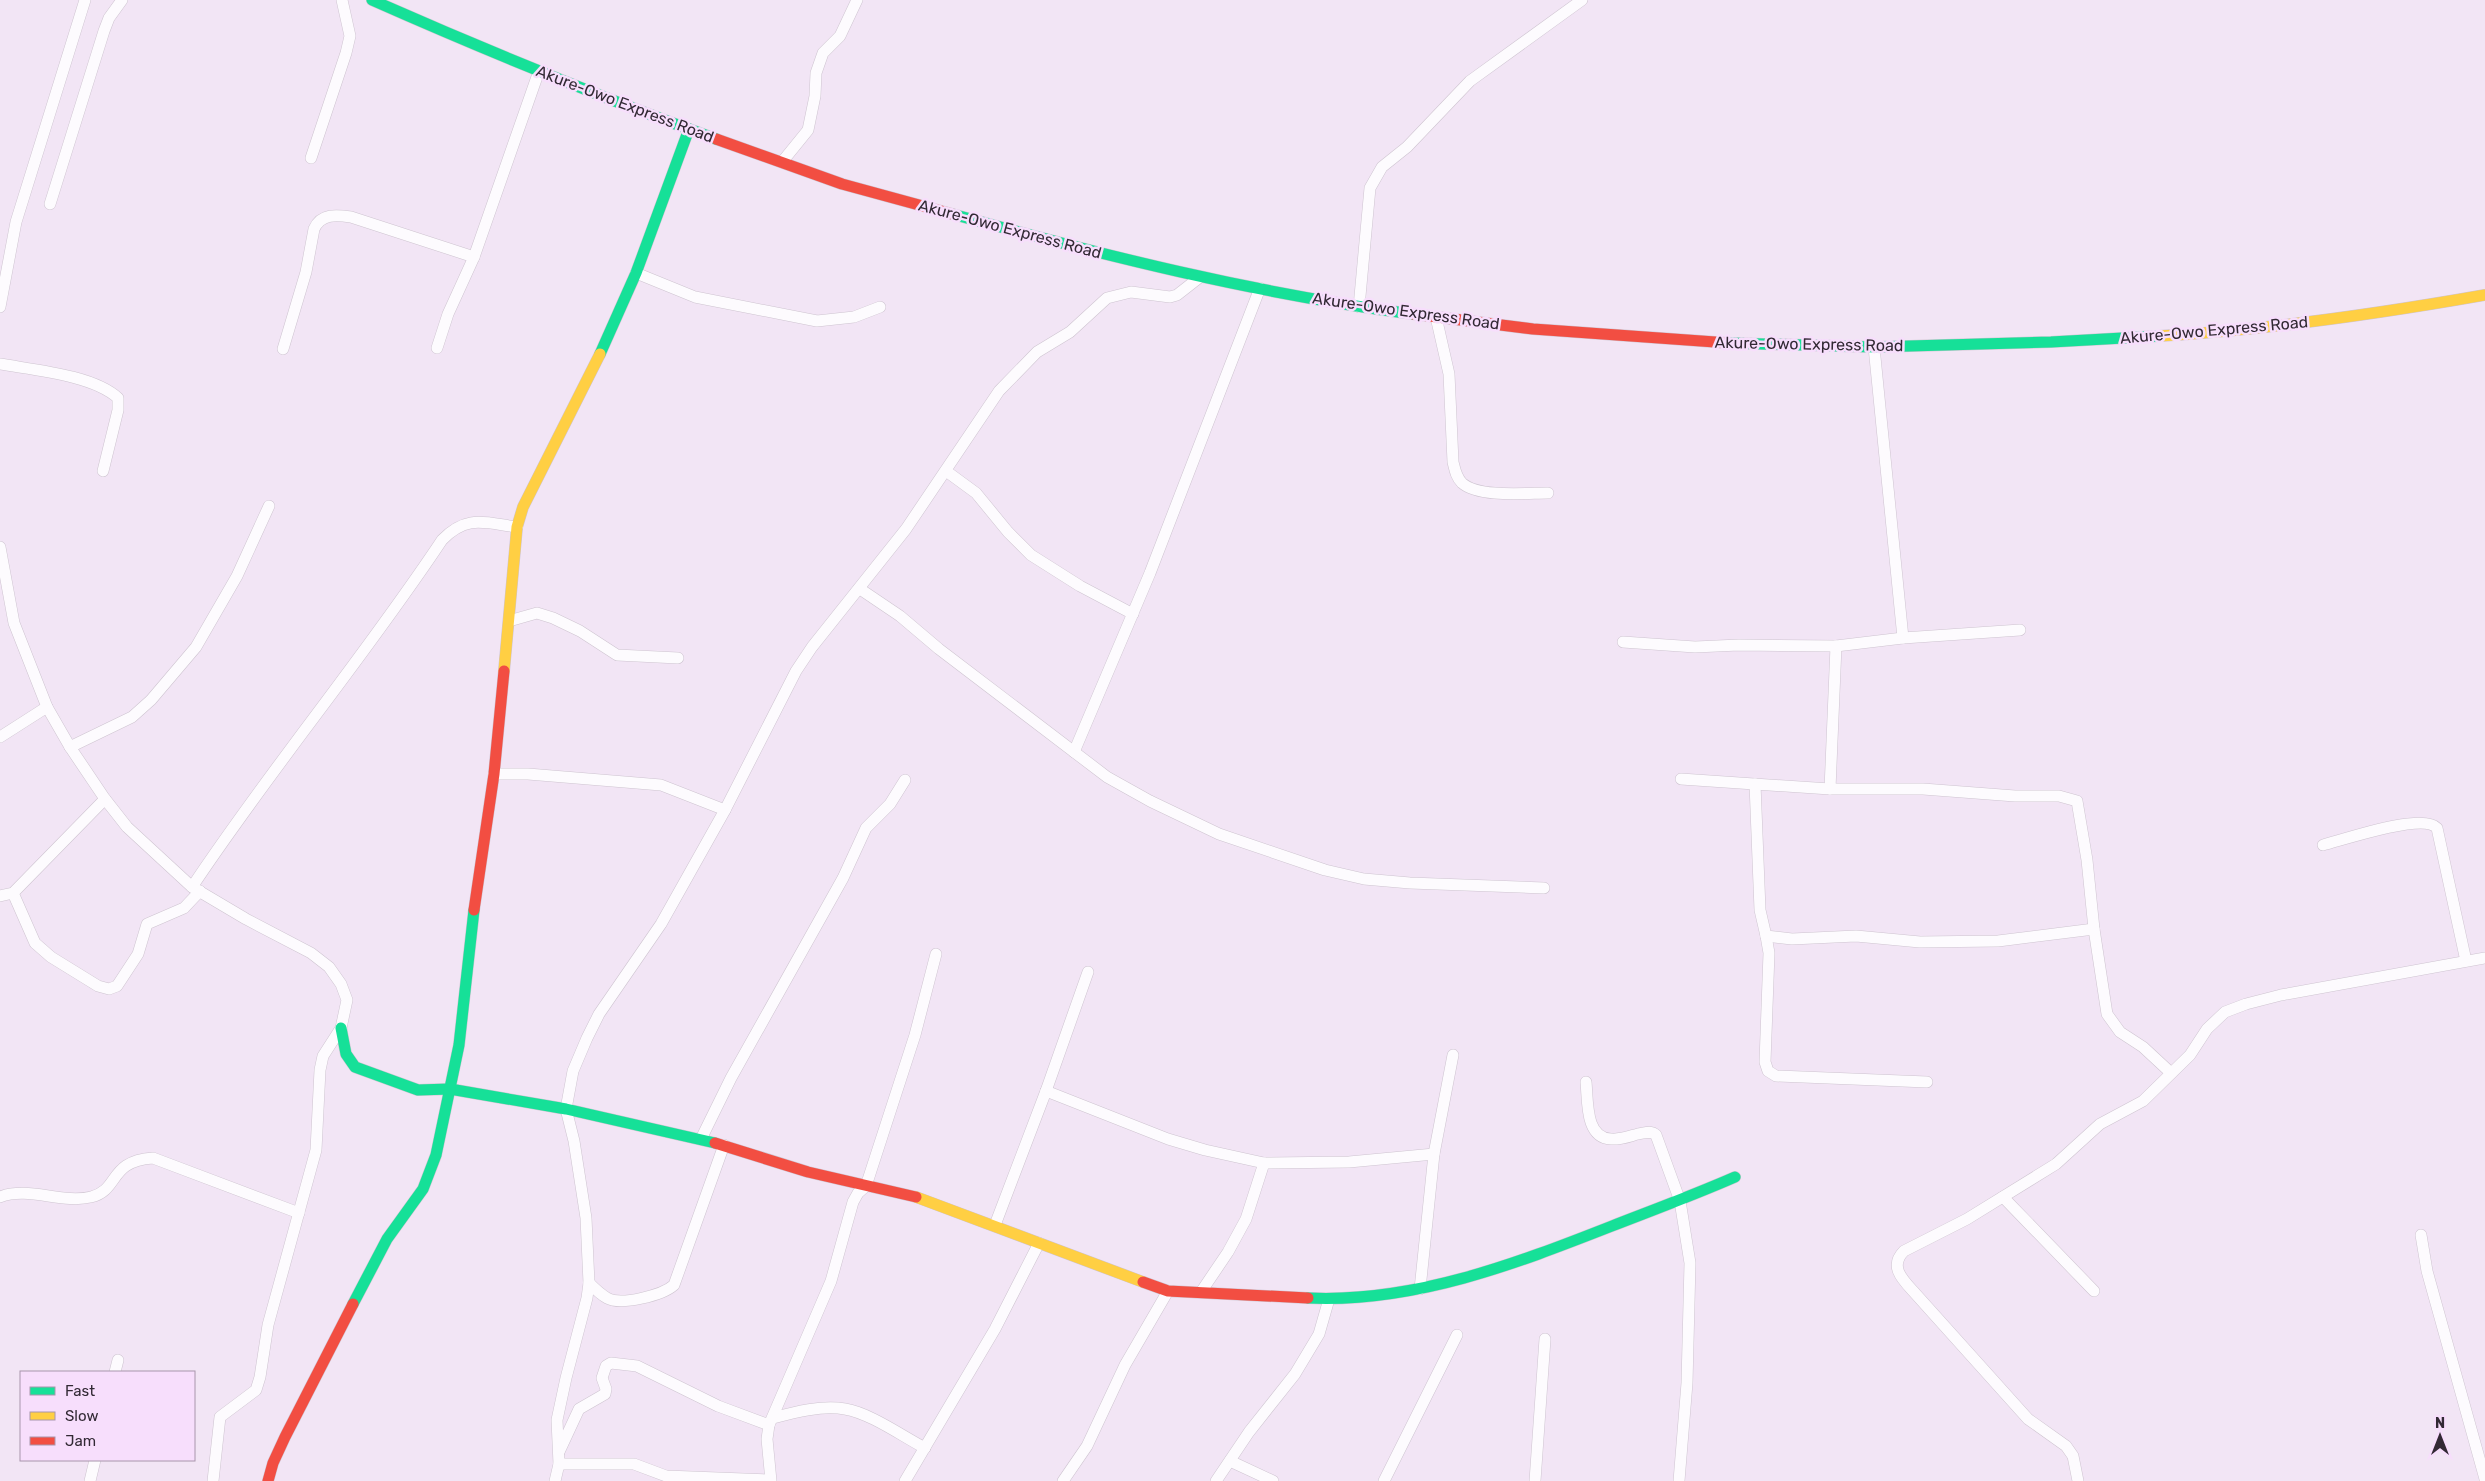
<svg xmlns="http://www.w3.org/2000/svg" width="2485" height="1481" viewBox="0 0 2485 1481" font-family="Rubik,sans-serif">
<rect width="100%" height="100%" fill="#f2e5f5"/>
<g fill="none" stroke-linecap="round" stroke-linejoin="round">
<!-- street casing -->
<g stroke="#cec4d0" stroke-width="12">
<g id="street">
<path d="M311 158 346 53 350 36 342 0"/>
<path d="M782 162 808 130 815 96 816 73 823 53 840 36 857 0"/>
<path d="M50 204 104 31 109 18 122 0"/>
<path d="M636 273 695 297 817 321 854 317 880 307"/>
<path d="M0 307 16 222 85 0"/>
<path d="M1359 307 1370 188 1382 167 1407 147 1470 81 1582 0"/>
<path d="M1436 317 1449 374 1453 462C1455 470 1456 477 1462 483 1479 498 1527 493 1548 493"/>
<path d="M1874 347 1903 638"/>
<path d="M437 348 448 314 474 257 539 71"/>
<path d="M283 349 306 272 314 229C321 213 337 215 351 217L474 257"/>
<path d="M0 364C34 370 93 375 118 398V410L103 471"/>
<path d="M946 471 976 493 1008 532 1031 555 1080 586 1133 614"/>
<path d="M0 547 14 623 47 707 70 747 105 799 127 827 192 887 246 919 311 953 329 967 341 984 347 1000 341 1028 323 1056 320 1070 316 1150 268 1325 260 1377 256 1390 220 1417 213 1481"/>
<path d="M860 589 900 616 939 649 1107 777 1150 801 1219 834 1325 870 1364 879 1410 883 1544 888"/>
<path d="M509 621 537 613 553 618 580 631 617 655 678 658"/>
<path d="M1623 642 1695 647 1739 645 1836 646 1903 638 2020 630"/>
<path d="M0 737 47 707"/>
<path d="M70 747 132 717 151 700 196 647 237 576 269 506"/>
<path d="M1074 752 1150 573 1260 288"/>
<path d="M494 774H528L661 785 725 810"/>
<path d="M1681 779 1830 789H1923L2015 796H2059L2077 801 2087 860 2094 929 2107 1014 2120 1032 2143 1047 2171 1073"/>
<path d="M1755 784 1760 910 1766 936 1792 939 1856 936 1920 942 1998 941 2094 929"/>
<path d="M1830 789 1836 646"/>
<path d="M2323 845C2343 840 2423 812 2437 828L2466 961"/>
<path d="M192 887C271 768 363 659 442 540 467 514 485 523 517 527"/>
<path d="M13 893 35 943 51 957 98 986 109 989 117 986 138 954 147 924 184 908 200 891"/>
<path d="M0 896 13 893 105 799"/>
<path d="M1766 936 1769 953 1765 1062 1768 1071 1776 1076 1927 1082"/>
<path d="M1586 1082C1588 1101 1585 1138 1611 1139 1620 1140 1630 1136 1638 1134 1645 1133 1651 1130 1656 1135L1680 1201 1690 1263 1687 1383 1679 1481"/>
<path d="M1046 1091 1168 1139 1205 1150 1264 1163 1349 1162 1434 1154"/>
<path d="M701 1139 731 1078 843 878 866 828 890 804 905 780"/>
<path d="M0 1197C28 1186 62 1204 91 1197 120 1190 108 1161 153 1158L299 1213"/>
<path d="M2003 1197 2094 1291"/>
<path d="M995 1225 1046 1091 1088 972"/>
<path d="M2421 1235 2427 1271 2485 1479"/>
<path d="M589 1283C594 1288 600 1294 607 1298 621 1306 663 1295 674 1285L724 1145"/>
<path d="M1420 1289 1434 1154 1453 1055"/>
<path d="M1201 1292 1228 1252 1246 1219 1264 1163"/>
<path d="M115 1372 118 1360"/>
<path d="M773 1418C795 1412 822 1405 845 1409 870 1413 902 1436 925 1448"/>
<path d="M559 1452 579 1409 605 1394 606 1389 602 1378 606 1366 611 1363 637 1366 718 1406 769 1425"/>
<path d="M1230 1461 1273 1481"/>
<path d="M559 1464H634L666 1476 770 1480"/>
<path d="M90 1481 95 1460"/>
<path d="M555 1481 559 1464 557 1420 566 1378 587 1298 589 1283 586 1218 574 1141 566 1109 573 1071 587 1038 599 1014 661 924 725 810 796 671 812 647 906 529 999 391 1037 352 1070 332 1107 298 1131 292 1170 297 1177 295 1200 277"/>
<path d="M771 1481 767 1439 769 1425 831 1281 853 1202 858 1193 866 1186 915 1035 936 954"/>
<path d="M905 1481 995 1329 1039 1243"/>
<path d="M1063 1481 1087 1446 1125 1365 1168 1291"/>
<path d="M1216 1481 1249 1432 1295 1374 1319 1334 1329 1299"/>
<path d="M1384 1481 1457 1335"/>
<path d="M1535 1481 1545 1339"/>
<path d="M2078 1481 2073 1456 2066 1446 2028 1419 1913 1291C1902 1279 1889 1266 1904 1251L1967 1219 2056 1164 2100 1124 2143 1101 2190 1055 2207 1029 2225 1012 2246 1004 2281 995 2485 958"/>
</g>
</g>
<!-- fast casing -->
<g stroke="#cec4d0" stroke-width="12">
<g id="fast">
<path d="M372 0C485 50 600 97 716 139"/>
<path d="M952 214C1103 255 1256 294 1413 314"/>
<path d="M1729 343 1874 347 2051 342 2159 336"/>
<path d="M600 354 636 273 689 129"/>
<path d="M341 1028 346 1054 355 1067 418 1090 450 1089 566 1109 715 1143"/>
<path d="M1308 1298C1414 1303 1515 1264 1612 1226 1653 1210 1694 1195 1735 1177"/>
<path d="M353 1304 387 1239 423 1189 436 1155 459 1045 474 910"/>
</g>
</g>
<!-- slow casing -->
<g stroke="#cec4d0" stroke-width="12">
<g id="slow">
<path d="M2159 336C2268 330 2377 314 2485 295"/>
<path d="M504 671 517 527 523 507 600 354"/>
<path d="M916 1197 1143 1282"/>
</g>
</g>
<!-- jam casing -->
<g stroke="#cec4d0" stroke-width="12">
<g id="jam">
<path d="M716 139 842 184 952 214"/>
<path d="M1413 314 1533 329 1729 343"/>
<path d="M474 910 494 774 504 671"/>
<path d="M715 1143 808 1172 916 1197"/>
<path d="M1143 1282 1168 1291 1308 1298"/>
<path d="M268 1481 273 1463 285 1437 353 1304"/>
</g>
</g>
<!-- street -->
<use href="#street" stroke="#fdfbfe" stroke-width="11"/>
<!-- fast -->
<use href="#fast" stroke="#16e098" stroke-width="11"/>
<!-- slow -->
<use href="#slow" stroke="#ffcf43" stroke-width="11"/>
<!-- jam -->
<use href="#jam" stroke="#f24e42" stroke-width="11"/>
</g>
<g text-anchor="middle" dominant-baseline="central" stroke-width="5" stroke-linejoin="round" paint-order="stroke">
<!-- street labels -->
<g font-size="16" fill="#322934" stroke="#f7defc">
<text transform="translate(625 104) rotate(21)">Akure-Owo Express Road</text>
<text transform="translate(1010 229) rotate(15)">Akure-Owo Express Road</text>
<text transform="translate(1406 311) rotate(8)">Akure-Owo Express Road</text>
<text transform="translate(2214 330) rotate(-5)">Akure-Owo Express Road</text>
<text transform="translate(1809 344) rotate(1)">Akure-Owo Express Road</text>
</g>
</g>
<!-- legend -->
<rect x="20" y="1371" width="175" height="90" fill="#f7defc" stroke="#a896ac"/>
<rect x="30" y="1387" width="25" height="8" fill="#16e098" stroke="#a896ac"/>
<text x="65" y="1396" font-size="15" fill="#322934">Fast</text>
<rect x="30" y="1412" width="25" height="8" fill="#ffcf43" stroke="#a896ac"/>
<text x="65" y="1421" font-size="15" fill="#322934">Slow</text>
<rect x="30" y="1437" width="25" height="8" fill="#f24e42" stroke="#a896ac"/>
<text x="65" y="1446" font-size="15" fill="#322934">Jam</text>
<!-- north arrow -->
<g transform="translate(2440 1436)" stroke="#f7defc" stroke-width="4" paint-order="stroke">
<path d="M0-4L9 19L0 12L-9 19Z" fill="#322934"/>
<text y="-8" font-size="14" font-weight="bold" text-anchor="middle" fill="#322934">N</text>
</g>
</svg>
